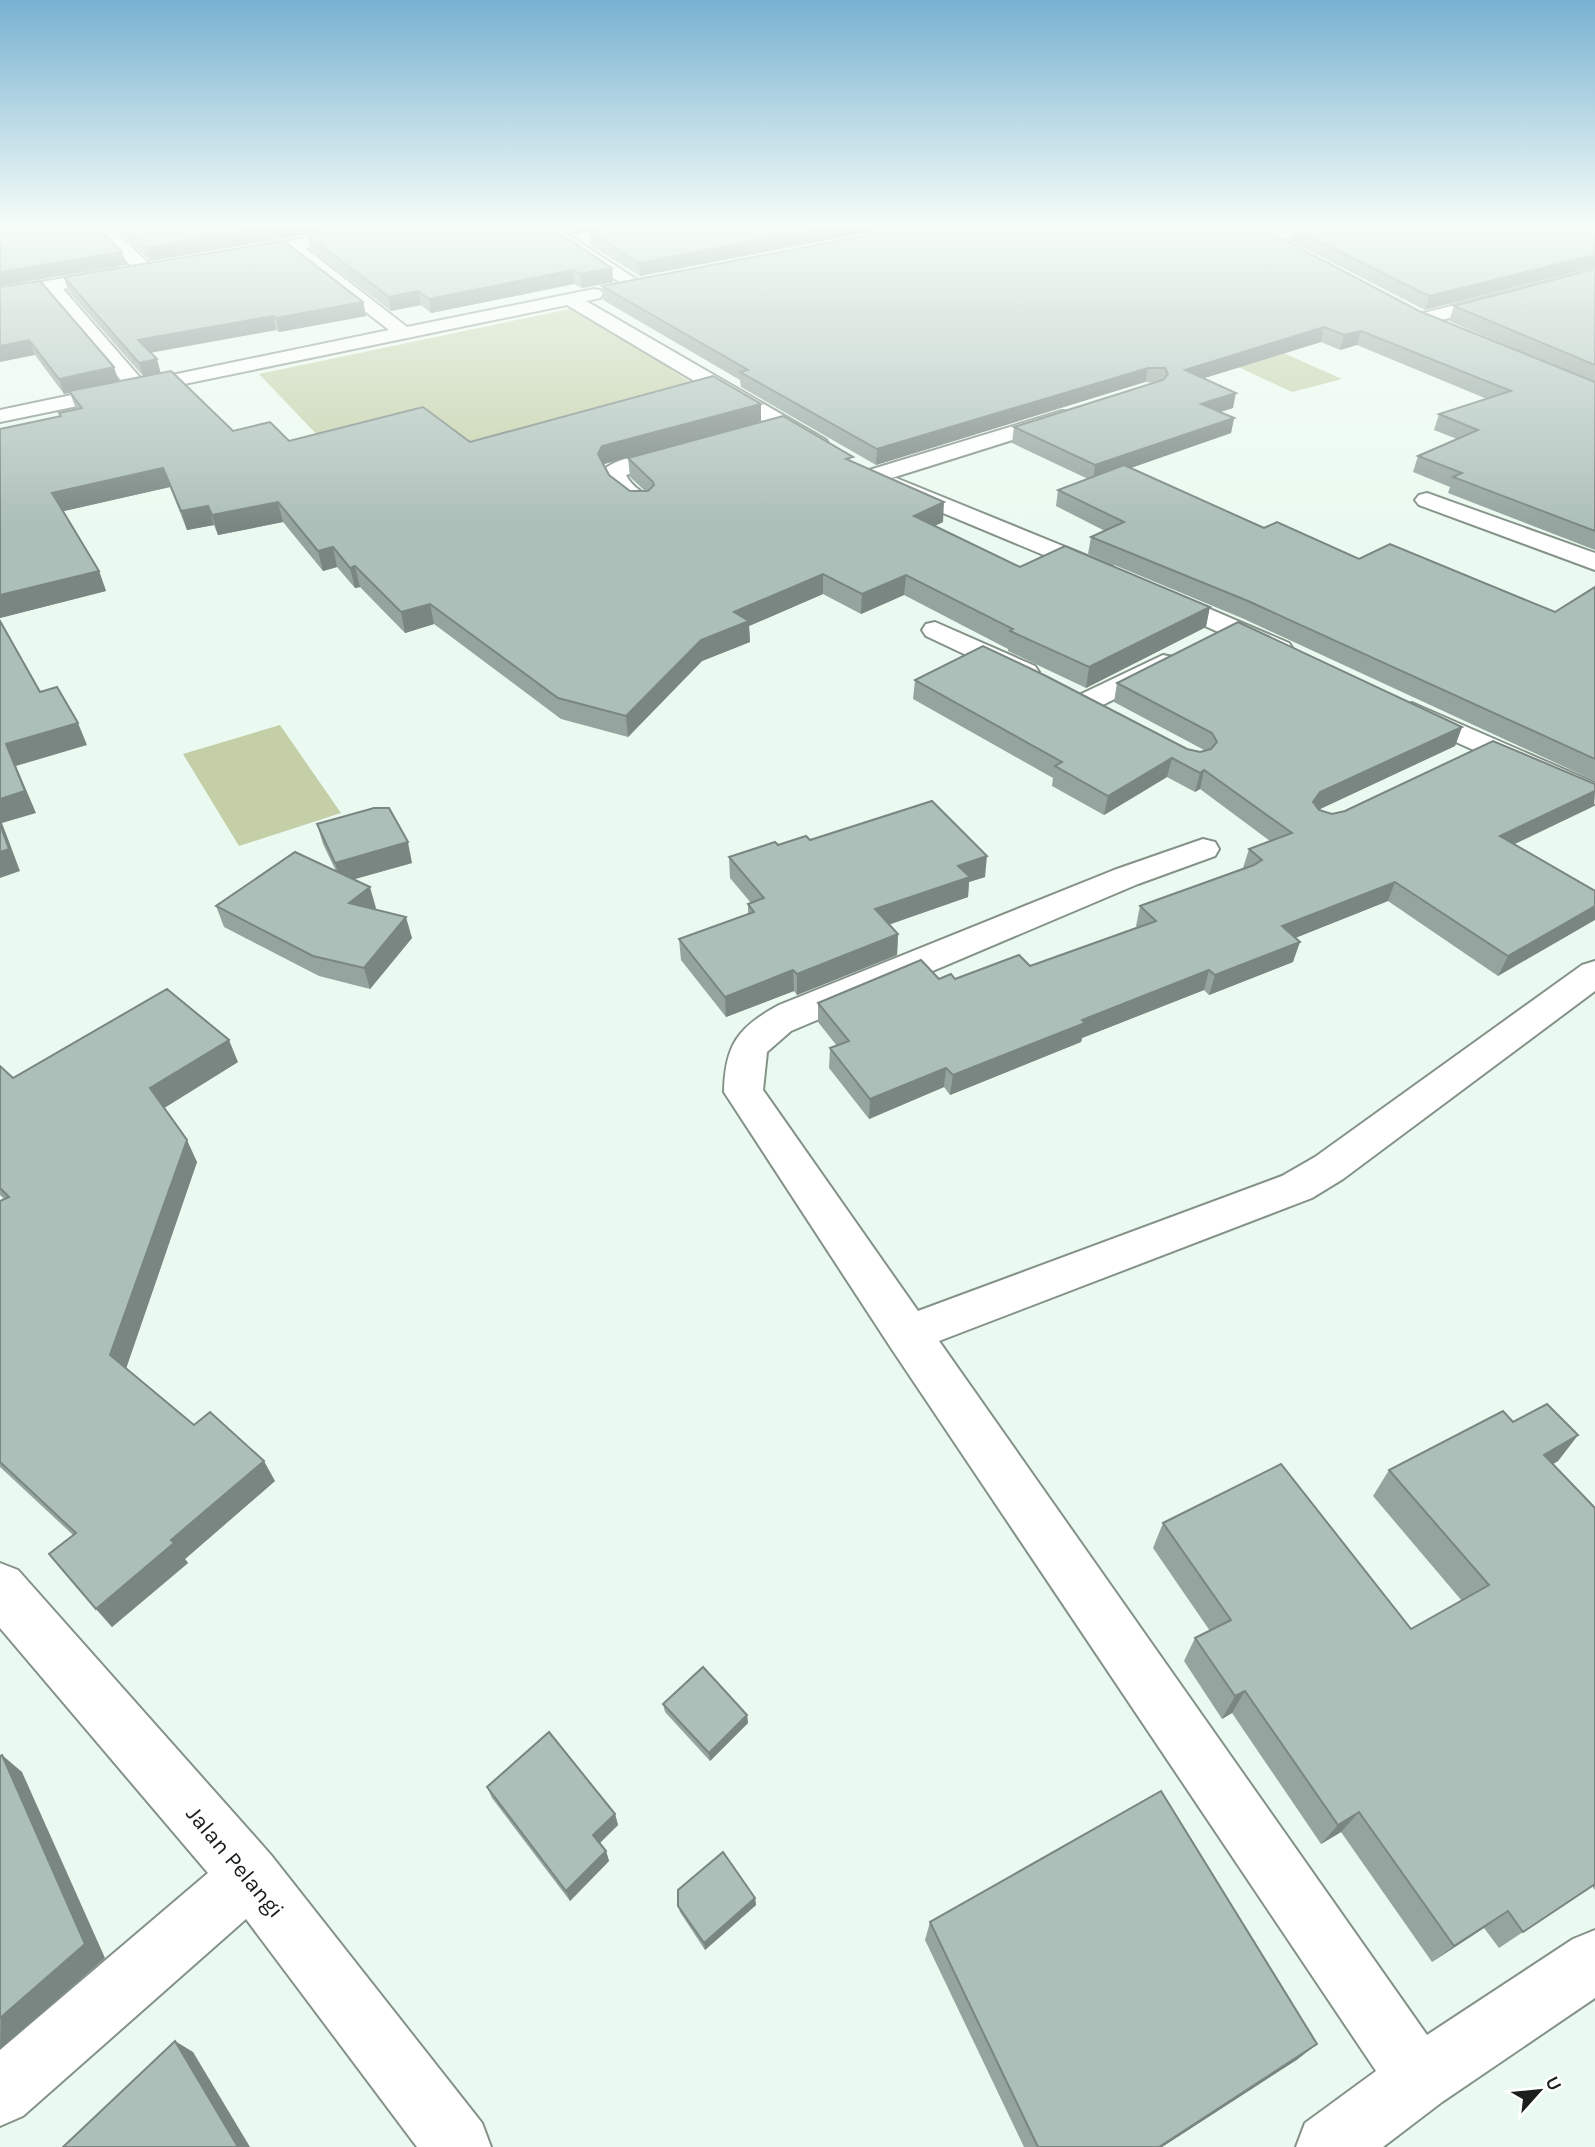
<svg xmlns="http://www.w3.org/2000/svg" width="1595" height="2147" viewBox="0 0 1595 2147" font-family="Karla,sans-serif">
<rect width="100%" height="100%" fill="#ebfaf0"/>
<!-- green -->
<g fill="#c4cfa8">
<path d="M574 308 706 392 365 485 259 374Z"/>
<path d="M1268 346 1342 379 1292 392 1219 358Z"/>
<path d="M280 725 341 813 239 846 183 754Z"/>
</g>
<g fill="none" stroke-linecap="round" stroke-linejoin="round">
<!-- minor casing -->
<g stroke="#849288" stroke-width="4">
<g id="minor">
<path d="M91 225H109L150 265 153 269 150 273H138Z"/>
<path d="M380 225H419L411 230 305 248 407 327 594 289 600 290 603 294 600 298 586 301 826 440 829 445 826 450H810L567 305 0 422V410L124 384 46 291 0 299V289L116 269 122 270 125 274 122 278 63 289 143 381 389 330 288 251 241 259 233 254 241 249Z"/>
<path d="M533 225H553L645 285 636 290 630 289Z"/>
<path d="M1310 225H1364L1356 230 1262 241 1254 236 1262 231Z"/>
<path d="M1595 269V279L1423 325 1414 319 1416 315Z"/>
<path d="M1062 411 1070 412 1073 417 1070 422 882 481H866L863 476 866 471Z"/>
<path d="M680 446 688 448 691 453 688 458 626 475C632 488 645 492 653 503L649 508C626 514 610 490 602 472 612 457 662 451 680 446Z"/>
<path d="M896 478 1112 566 1116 571 1112 576 1103 579 1094 576 888 490 884 485 888 480Z"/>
<path d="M1427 493 1595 553V570L1419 505 1415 500 1419 495Z"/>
<path d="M1161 588 1289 643 1293 649 1289 655 1279 657 1269 655 1152 602 1148 596 1152 590Z"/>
<path d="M935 622 1035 666 1039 672 1035 678 1025 680 1015 678 926 636 922 630 926 624Z"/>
<path d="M1163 655 1173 657 1177 663 1173 669 1097 708 1087 711 1077 708 1073 702 1077 696Z"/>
<path d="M1412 703 1595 783V804L1402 718 1397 712 1402 706Z"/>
<path d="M1203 839 1215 842 1219 849 1215 856 1138 884 791 1031 767 1052 763 1090 918 1311 1282 1176 1315 1157 1582 965 1595 961V991L1343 1179 1312 1198 939 1341 1427 2035 1573 1939 1595 1930V1998L1442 2102 1383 2147H1296L1305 2123 1376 2071 891 1348 724 1092C725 1045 738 1027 779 1005L1114 870Z"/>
<path d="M0 1563 18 1570 271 1855 482 2123 491 2147H417L246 1919 23 2116 0 2126V2050L208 1873 0 1628Z"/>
</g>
</g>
<!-- minor -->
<use href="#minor" fill="#fff" fill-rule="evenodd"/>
</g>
<!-- wall -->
<g fill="#95a49f" fill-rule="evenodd">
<path d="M113 225H361L150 261Z"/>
<path d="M558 225H621L572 234Z"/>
<path d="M906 225 640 276 590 245 589 232Z"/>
<path d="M1595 225 1425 310 1290 241 1293 228Z"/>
<path d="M308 236 612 268 613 282 582 288 574 284 431 313 421 305 391 311 311 250Z"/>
<path d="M1595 269V550L1448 493 1450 487 1413 472 1418 456 1457 439 1434 430 1439 414 1487 399 1357 345 1340 350 1321 342 1204 378 1233 408 1220 412 1234 418 1231 433 1131 468 1264 528 1359 559 1555 612 1595 587V781L1244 619 1088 554 1091 537 1105 531 1056 506 1058 490 1088 479 1012 443 1014 427 1155 383 1145 382 876 465 741 387 740 380 603 300 602 286 1419 311 1569 372 1449 321 1454 306Z"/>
<path d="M64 277 363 302 366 316 279 332 276 330 150 353 161 373 233 431 289 441 470 442 761 404V422L853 462 943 522 934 526 1020 567 1206 627 1086 688 1008 651V649L904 595 861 614 823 594 749 626 750 642 702 661 628 737 561 719 434 624 405 633 360 587 355 588 337 567 323 571 283 522 218 535 214 525 187 530 170 487 63 511 99 571 106 591 0 618V429L60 416 59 413 76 409 70 393 64 394 35 355 0 287 119 381 143 376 68 291ZM628 458 630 477 645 491H630L609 475 604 466V464Z"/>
<path d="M915 680 1200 752 1206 751 1114 702 1117 683 1462 727 1455 746 1319 809 1332 814 1595 784 1594 806 1515 844 1595 891 1498 976 1388 901 1295 938 1293 962 1209 995 1204 990 1082 1038 1081 1042 950 1095 944 1087 869 1119 829 1068 830 1048 837 1046 818 1022V1003L939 979H955L1030 966 1137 927 1136 926 1140 906 1243 868 1249 849 1270 841 1200 789 1195 792 1167 777 1104 815 1052 786 1053 778 913 699Z"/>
<path d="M317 824 412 863 354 879 376 908 374 909 412 938 370 989 319 976 224 927 216 906 336 871 323 844Z"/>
<path d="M810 840 985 877 969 882 968 897 889 924 898 934 897 955 797 995 794 991 726 1017 681 960 679 939 748 914V904L751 903 730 878 729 857 778 845Z"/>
<path d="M238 1062 164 1108 197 1162 126 1369 194 1425 275 1481 185 1559 188 1563 112 1627 49 1554 73 1535 0 1467V1201L4 1199 0 1195V1066L13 1078Z"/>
<path d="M1513 1422 1578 1435 1558 1461 1553 1464 1595 1508V1890L1592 1886 1499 1948 1484 1928 1432 1962 1341 1832 1321 1844 1232 1713 1222 1719 1184 1661 1195 1638 1210 1631 1153 1548 1163 1523 1411 1629 1462 1601 1373 1496 1389 1470Z"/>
<path d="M663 1704 747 1715 748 1723 710 1761 665 1712Z"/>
<path d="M487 1787 615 1814 618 1825 599 1843 606 1851 609 1861 570 1901 492 1798Z"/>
<path d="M755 1898 756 1905 705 1950 680 1912 678 1906Z"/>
<path d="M930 1922 1298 2059 1162 2147H1024L925 1940Z"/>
</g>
<!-- shaded-wall -->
<g fill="#798682">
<path d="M281 225H361L150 261 146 248Z"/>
<path d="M571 225H621L572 234Z"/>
<path d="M838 225H906L640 276 639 263Z"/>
<path d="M1266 225H1287L1266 228Z"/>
<path d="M122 252 127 265 0 286V272Z"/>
<path d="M1595 255V267L1425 310 1429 296Z"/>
<path d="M612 268 613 282 582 288 580 274Z"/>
<path d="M573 270 574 284 431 313 429 299Z"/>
<path d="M418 291 421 305 391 311 389 297Z"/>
<path d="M363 302 366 316 279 332 276 318Z"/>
<path d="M273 316 276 330 142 354 138 340Z"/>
<path d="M1324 327 1321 342 1182 385 1185 370Z"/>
<path d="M1361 331 1357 345 1340 350 1344 335Z"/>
<path d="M29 340 35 355 0 362V346Z"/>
<path d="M157 359 161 374 144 377 139 363Z"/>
<path d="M114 367 119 382 64 394 59 379Z"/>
<path d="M1148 368 1145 382 876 465 877 449Z"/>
<path d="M1236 393 1233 408 1197 419 1201 404Z"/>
<path d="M761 404V422L604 464 600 473 598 454 602 446Z"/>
<path d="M1234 418 1231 433 1093 481 1095 465Z"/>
<path d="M163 468 170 487 60 512 52 493Z"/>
<path d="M278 502 283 522 218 535 212 515Z"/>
<path d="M944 502 943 522 913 536 914 516Z"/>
<path d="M208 506 214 525 187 530 181 511Z"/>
<path d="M333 547 337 567 323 571 318 551Z"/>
<path d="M355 566 360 587 355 588 350 568Z"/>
<path d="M99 571 106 591 0 618V595Z"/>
<path d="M823 574V594L749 626 750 642 702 661 628 737 626 716 701 640 734 612Z"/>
<path d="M906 575 904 595 861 614 862 594Z"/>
<path d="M430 604 434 624 405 633 401 612Z"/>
<path d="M1210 607 1206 627 1086 688 1089 667Z"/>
<path d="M78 723 87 745 16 766 36 813 2 823 20 871 0 878V799L6 744Z"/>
<path d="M1462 727 1455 746 1314 812 1313 802 1320 792Z"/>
<path d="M1172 758 1167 777 1104 815 1108 796Z"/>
<path d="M1204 770 1200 789 1195 792 1200 773Z"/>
<path d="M1595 791 1594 806 1491 855 1500 836Z"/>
<path d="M408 842 412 863 341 883 335 863Z"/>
<path d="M987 856 985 877 969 882 968 897 874 930 875 909 958 866Z"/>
<path d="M1395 882 1388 901 1275 946 1282 926Z"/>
<path d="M370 887 376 908 355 924 349 903Z"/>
<path d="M1595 906V920L1498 976 1508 956Z"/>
<path d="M406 917 412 938 370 989 364 968Z"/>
<path d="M898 934 897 955 797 995V974Z"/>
<path d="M1300 942 1293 962 1209 995 1215 975Z"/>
<path d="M793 970 794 991 726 1017 725 997Z"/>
<path d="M1209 970 1204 990 1082 1038 1081 1042 950 1095 953 1075 1082 1020Z"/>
<path d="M229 1040 238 1062 161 1110 150 1088Z"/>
<path d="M946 1068 944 1087 869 1119 870 1099Z"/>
<path d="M187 1140 197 1162 123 1377 110 1355Z"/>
<path d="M1578 1435 1558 1461 1524 1481 1544 1455Z"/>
<path d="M264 1461 275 1481 185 1559 188 1563 112 1627 96 1609 171 1540Z"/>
<path d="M1245 1691 1232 1713 1222 1719 1235 1696Z"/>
<path d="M747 1715 748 1723 710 1761 709 1753Z"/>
<path d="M2 1755 22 1772 105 1958 0 2049Z"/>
<path d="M1359 1812 1341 1832 1321 1844 1338 1825Z"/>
<path d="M615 1814 618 1825 597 1846 593 1835Z"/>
<path d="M606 1851 609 1861 570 1901 566 1891Z"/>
<path d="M755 1898 756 1905 705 1950 704 1943Z"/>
<path d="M1508 1911 1484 1928 1432 1962 1454 1946Z"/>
<path d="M175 2041 193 2052 250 2147H238Z"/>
<path d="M1317 2044 1298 2059 1162 2147H1159Z"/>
</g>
<!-- building -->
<g fill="#adbfb9" stroke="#798682" stroke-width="2">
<path d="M0 225H96L122 252 0 272Z"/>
<path d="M123 225H281L146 248Z"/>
<path d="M374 225H547L612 268 580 274 573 270 429 299 418 291 389 297 308 236Z"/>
<path d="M633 225H838L639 263 589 232Z"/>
<path d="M921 225H1256L1419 311 1595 382V531L1453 477 1462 473 1418 456 1478 430 1439 414 1511 391 1361 331 1344 335 1324 327 1185 370 1236 393 1201 404 1234 418 1095 465 1014 427 1163 380 1168 374 1165 368H1148L877 449 740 372 748 370 602 286Z"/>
<path d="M1311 225H1595V255L1429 296 1293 228Z"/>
<path d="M284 241 363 302 276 318 273 316 138 340 157 359 139 363 64 277Z"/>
<path d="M1595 269V365L1454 306Z"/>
<path d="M40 281 114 367 59 379 29 340 0 346V287Z"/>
<path d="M171 371 233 431 270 422 289 441 423 407 470 442 713 376 761 404 602 446 598 454 609 475 630 491H648L654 485 653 482 628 458 783 416 853 457 846 459 944 502 914 516 1020 567 1065 546 1210 607 1089 667 1010 631 1013 629 906 575 862 594 823 574 734 612 749 621 701 640 626 716 558 698 430 604 401 612 355 566 350 568 333 547 318 551 278 502 212 515 208 506 181 511 163 468 52 493 99 571 0 595V429L61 416 59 413 82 408 69 391Z"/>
<path d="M1124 465 1264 528 1277 522 1359 559 1390 544 1555 612 1595 587V759L1248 601 1091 537 1124 522 1058 490Z"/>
<path d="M0 621 40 692 57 687 78 723 6 744 25 791 0 799Z"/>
<path d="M1238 622 1462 727 1320 792 1313 802 1319 810 1332 814 1345 811 1493 741 1595 784V791L1500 836 1595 891V906L1508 956 1395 882 1282 926 1300 942 1215 975 1209 970 1082 1020 1085 1023 953 1075 946 1068 870 1099 830 1048 849 1041 818 1003 921 960 939 979 951 974 955 979 1019 955 1030 966 1156 921 1140 906 1254 865 1262 860 1249 849 1292 833 1204 770 1200 773 1172 758 1108 796 1055 766 1062 762 915 680 983 646 1046 676 1187 749 1200 752 1211 749 1217 742 1212 733 1117 683Z"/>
<path d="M932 801 987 856 958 866 970 877 875 909 898 934 797 974 793 970 725 997 679 939 754 912 748 904 764 898 729 857 775 842 778 845 806 836 810 840Z"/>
<path d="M374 808H389L408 842 335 863 317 824Z"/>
<path d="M0 824 9 849 0 852Z"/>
<path d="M295 852 370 887 349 903 406 917 364 968 313 956 216 906Z"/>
<path d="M167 989 229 1040 150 1088 187 1140 110 1355 194 1425 210 1412 264 1461 171 1540 174 1543 96 1609 49 1554 76 1533 0 1462V1201L9 1197 0 1188V1066L13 1078Z"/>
<path d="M1547 1404 1578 1435 1544 1455 1595 1508V1884L1523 1932 1508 1911 1454 1946 1359 1812 1338 1825 1245 1691 1235 1696 1195 1638 1231 1620 1163 1523 1281 1464 1411 1629 1489 1585 1389 1470 1503 1411 1513 1422Z"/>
<path d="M703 1667 747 1715 709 1753 663 1704Z"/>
<path d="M549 1732 615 1814 593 1835 606 1851 566 1891 487 1787Z"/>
<path d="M2 1755 85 1944 0 2018V1756Z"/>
<path d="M1161 1791 1317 2044 1159 2147H1038L930 1922Z"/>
<path d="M723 1852 755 1898 704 1943 678 1906V1890Z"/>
<path d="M175 2041 238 2147H63Z"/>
</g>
<!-- sky -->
<linearGradient id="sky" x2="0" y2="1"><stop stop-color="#78b2d1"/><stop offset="0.43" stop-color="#f6fdf8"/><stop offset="1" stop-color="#f6fdf8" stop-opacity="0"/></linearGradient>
<rect width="1595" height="526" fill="url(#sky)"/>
<g text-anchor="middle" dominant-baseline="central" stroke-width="5" stroke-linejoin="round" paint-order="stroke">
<!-- near-street labels -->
<g font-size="23" fill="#1a1f1c" stroke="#fff">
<text transform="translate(235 1862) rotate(50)">Jalan Pelangi</text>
</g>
</g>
<!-- north arrow -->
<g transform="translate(1539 2091) rotate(63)" stroke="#ffffff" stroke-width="5" paint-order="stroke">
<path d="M0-5L12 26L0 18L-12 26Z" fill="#1a1f1c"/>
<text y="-10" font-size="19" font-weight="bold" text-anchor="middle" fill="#1a1f1c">U</text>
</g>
</svg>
